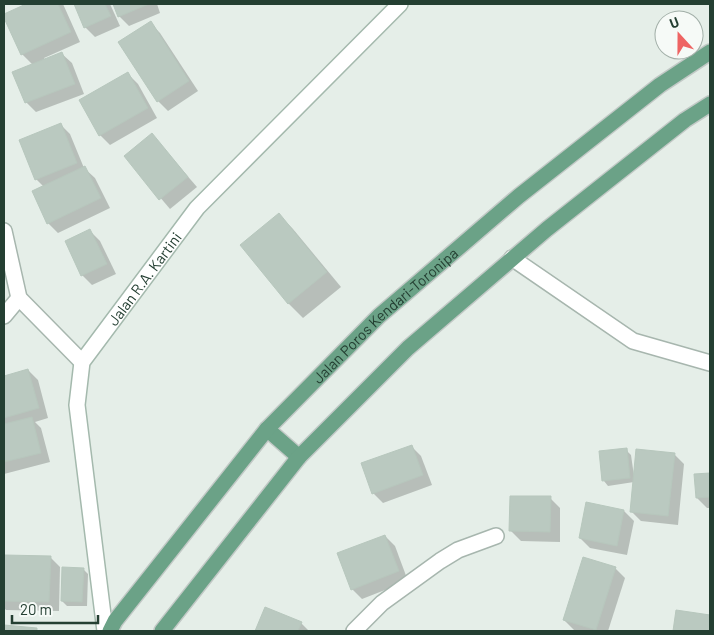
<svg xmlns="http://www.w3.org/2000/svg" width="714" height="635" viewBox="0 0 714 635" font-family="Barlow,sans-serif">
<rect width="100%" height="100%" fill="#e5eee8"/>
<!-- shadow -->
<g fill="#0003">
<path d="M29 4H63L80 42 44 58 45 60 62 54 72 63 84 94 36 112 26 102 33 65 22 54 4 15Z"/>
<path d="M75 4H110L120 26 95 37 85 27Z"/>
<path d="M114 4H157L160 13 129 26 119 16Z"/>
<path d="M150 23 160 33 198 91 168 111 158 101Z"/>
<path d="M128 74 138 84 157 118 110 145 100 135Z"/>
<path d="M60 124 70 134 84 168 95 178 110 208 58 233 48 223 44 187 36 179Z"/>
<path d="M152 135 197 187 170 209 125 156Z"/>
<path d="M279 215 293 229 341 287 303 318 289 304 242 246Z"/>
<path d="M90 231 100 241 116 274 92 285 82 275Z"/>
<path d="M28 370 38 380 48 418 35 422 41 428 50 462 4 474V377Z"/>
<path d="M411 446 421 456 432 485 383 503 373 493Z"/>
<path d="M626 450 631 455 634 476 674 454 684 464 678 525 641 521 631 511 634 482 608 486 604 481Z"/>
<path d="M710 474V508H707L697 498 696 475Z"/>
<path d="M550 498 560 508V542L521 541 511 531Z"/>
<path d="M624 511 634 521 627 555 590 548 580 538Z"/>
<path d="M385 536 395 546 408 581 362 599 352 589Z"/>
<path d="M4 556 50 557 60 567 59 611 6 610 4 608Z"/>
<path d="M615 568 625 578 608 631H579L574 630 564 620Z"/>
<path d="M83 569 88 574 87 606H67L62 601Z"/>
<path d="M266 608 301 623 309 631H256Z"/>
<path d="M677 612 710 616V631H674Z"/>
</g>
<!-- building -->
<g fill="#bac9c0" stroke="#b7c7bd">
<path d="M26 4H58L71 32 21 55 4 18V14Z"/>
<path d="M74 4H105L111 16 84 28Z"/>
<path d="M113 4H149L118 17Z"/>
<path d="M151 21 189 81 157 102 118 42Z"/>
<path d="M62 52 75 84 25 103 12 72Z"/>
<path d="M128 72 148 108 99 136 79 100Z"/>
<path d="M61 123 77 163 35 180 19 140Z"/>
<path d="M152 133 188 177 159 200 124 156Z"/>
<path d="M85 166 101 198 47 224 32 191Z"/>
<path d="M279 213 327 272 288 304 240 245Z"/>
<path d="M90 229 107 264 81 276 65 241Z"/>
<path d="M28 369 39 408 4 418V376Z"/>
<path d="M32 417 41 453 4 462V424Z"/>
<path d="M412 445 423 475 372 494 361 463Z"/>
<path d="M627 448 630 478 602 481 599 451Z"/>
<path d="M636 449 675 453 668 516 630 512Z"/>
<path d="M710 473V497L696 498 694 474Z"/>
<path d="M510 496H551L550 532 509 531Z"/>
<path d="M586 502 624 510 617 546 579 538Z"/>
<path d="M385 535 399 571 351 590 337 553Z"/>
<path d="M4 555 51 556 49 602 4 601Z"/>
<path d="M583 557 616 567 596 630 563 620Z"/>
<path d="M62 567 84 568 82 602 61 601Z"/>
<path d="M265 607 302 622 298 631H255Z"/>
<path d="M676 610 710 615V631H673Z"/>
<path d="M4 625 37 628V631H4Z"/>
</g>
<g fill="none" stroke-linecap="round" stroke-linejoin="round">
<!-- minor casing -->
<g stroke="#a7b6ae" stroke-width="18">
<g id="minor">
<path d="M4 231 19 298 82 362"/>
<path d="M512 258 633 341 710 363"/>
<path d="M4 316 19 298"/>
<path d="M354 631 382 603 440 561 458 550 496 536"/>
</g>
</g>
<!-- secondary casing -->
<g stroke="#a4b9ad" stroke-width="18">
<g id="secondary">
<path id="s1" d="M105 631 77 405 82 362 197 208 400 4"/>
</g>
</g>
<!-- primary casing -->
<g stroke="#c2c9c6" stroke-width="18">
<g id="primary">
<path d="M267 429 299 457"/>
<path id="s2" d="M110 631 115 621 267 429 379 316 519 196 660 85 710 52"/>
<path d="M162 631 299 457 408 348 547 229 685 120 710 104"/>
</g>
</g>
<!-- minor -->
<use href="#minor" stroke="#fff" stroke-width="15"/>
<!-- secondary -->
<use href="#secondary" stroke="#fff" stroke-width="15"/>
<!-- primary -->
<use href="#primary" stroke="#6ba287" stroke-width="15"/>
</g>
<g text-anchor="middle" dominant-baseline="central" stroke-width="4" stroke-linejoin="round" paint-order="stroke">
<!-- street labels -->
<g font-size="15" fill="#243f32" stroke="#f6faf7">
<text stroke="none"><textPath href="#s1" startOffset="375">Jalan R.A. Kartini</textPath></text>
<text stroke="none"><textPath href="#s2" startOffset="420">Jalan Poros Kendari-Toronipa</textPath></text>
</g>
</g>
<!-- border -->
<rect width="714" height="635" fill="none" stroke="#243f32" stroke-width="10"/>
<!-- north arrow -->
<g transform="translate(679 35) rotate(339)"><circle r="24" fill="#f6faf7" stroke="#a2afa8"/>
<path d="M0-4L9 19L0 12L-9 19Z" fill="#ee6463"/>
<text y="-8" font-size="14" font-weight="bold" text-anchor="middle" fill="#243f32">U</text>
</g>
<!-- scale -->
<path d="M12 615v8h86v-8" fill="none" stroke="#243f32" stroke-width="2.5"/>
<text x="20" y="615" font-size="15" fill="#243f32" stroke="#f6faf7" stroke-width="4" paint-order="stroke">20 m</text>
</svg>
